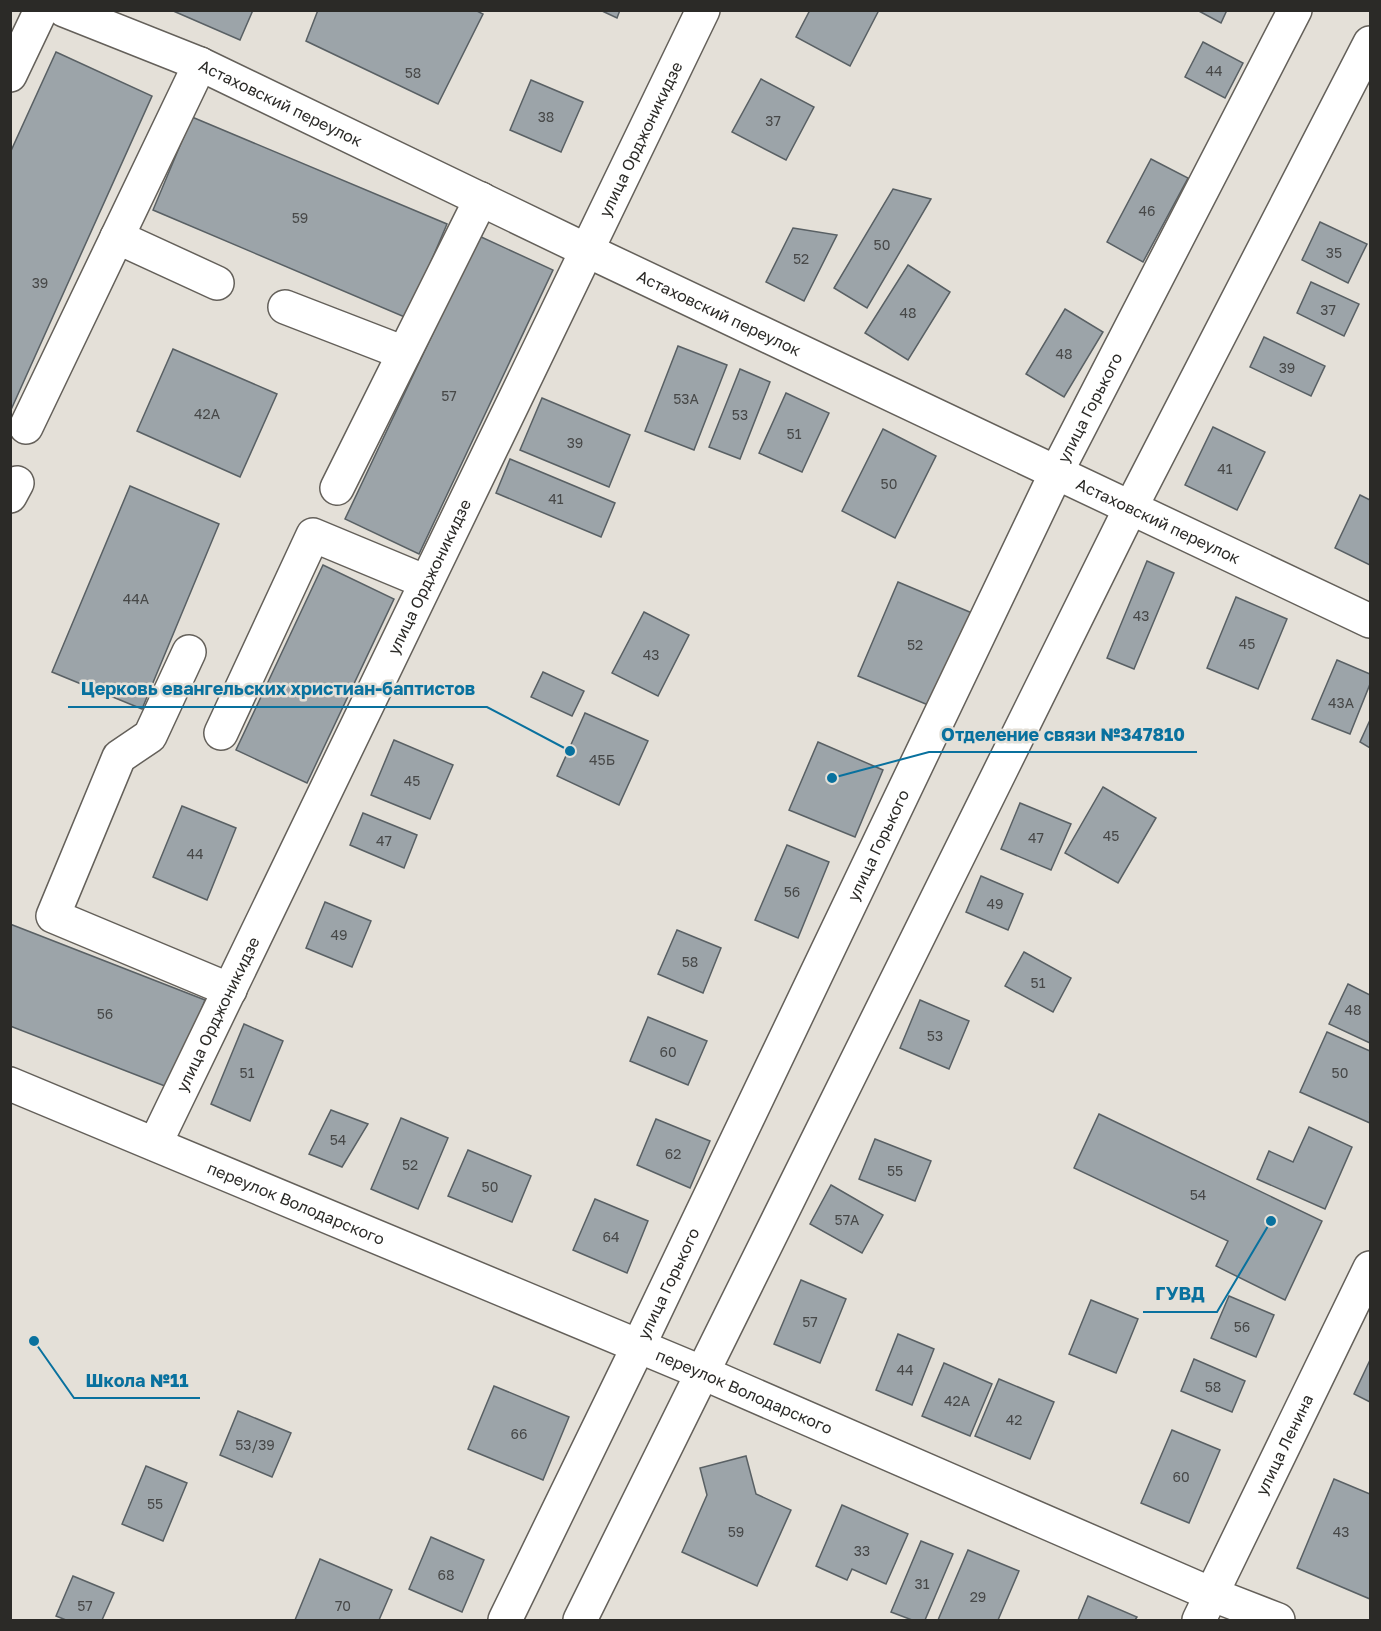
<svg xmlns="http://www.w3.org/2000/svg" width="1381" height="1631" viewBox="0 0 1381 1631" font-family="'Golos Text',sans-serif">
<rect width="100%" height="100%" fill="#e4e0d8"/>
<!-- building -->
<g fill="#9ca4a9" stroke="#596064" stroke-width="1.5">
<path d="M171 10H253L240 40Z"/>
<path d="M318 10H475L483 14 438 104 306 41Z"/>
<path d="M600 10H620L617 18Z"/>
<path d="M810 10H879L850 66 796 37Z"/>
<path d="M1197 10H1227L1221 23Z"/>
<path d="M1203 42 1243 63 1225 98 1185 77Z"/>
<path d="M56 52 152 96 10 412V153Z"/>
<path d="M761 79 814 107 786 160 732 132Z"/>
<path d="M531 80 583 102 561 152 510 130Z"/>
<path d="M192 117 447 224 407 318 153 210Z"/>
<path d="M1151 159 1188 178 1143 262 1107 242Z"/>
<path d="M893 189 931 199 867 308 834 288Z"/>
<path d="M1320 222 1367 244 1348 283 1302 260Z"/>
<path d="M793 228 837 235 804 301 766 282Z"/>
<path d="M479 236 553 270 419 554 345 519Z"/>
<path d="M908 265 950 292 908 360 865 333Z"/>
<path d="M1311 282 1359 304 1344 336 1297 313Z"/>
<path d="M1065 309 1103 332 1064 397 1026 374Z"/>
<path d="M1264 337 1325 366 1311 396 1250 367Z"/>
<path d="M678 346 727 365 694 450 645 431Z"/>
<path d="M173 349 277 394 240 477 137 431Z"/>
<path d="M740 369 770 382 740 459 709 447Z"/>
<path d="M786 393 829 413 802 472 759 453Z"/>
<path d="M542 398 630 435 609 487 520 450Z"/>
<path d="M1213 427 1265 452 1237 510 1185 485Z"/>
<path d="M883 429 936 456 895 538 842 511Z"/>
<path d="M510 459 615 503 601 537 496 493Z"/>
<path d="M130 486 219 524 142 709 52 672Z"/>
<path d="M1360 495 1370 500V565L1335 548Z"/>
<path d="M1147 561 1174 573 1134 669 1107 658Z"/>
<path d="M323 565 394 599 307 783 236 750Z"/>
<path d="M898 582 972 613 933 707 858 676Z"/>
<path d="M1236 597 1287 619 1258 689 1207 668Z"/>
<path d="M644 612 689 635 658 696 612 673Z"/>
<path d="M1337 660 1370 674V684L1350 734 1312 719Z"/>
<path d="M543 672 584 691 572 716 531 697Z"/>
<path d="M585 713 648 741 619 805 557 776Z"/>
<path d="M1370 720V748L1360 742Z"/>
<path d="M394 740 453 765 430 819 371 795Z"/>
<path d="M818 742 883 770 855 837 789 810Z"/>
<path d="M1103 787 1156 818 1118 883 1065 853Z"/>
<path d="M1020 803 1071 824 1051 870 1001 849Z"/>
<path d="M182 806 236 828 207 900 153 877Z"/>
<path d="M363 813 417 835 404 868 350 845Z"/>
<path d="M787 845 829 862 798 938 755 920Z"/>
<path d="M981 876 1023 894 1008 930 966 912Z"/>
<path d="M325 902 371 921 352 967 306 948Z"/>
<path d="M10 924 205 1000 170 1088 10 1026Z"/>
<path d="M677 930 721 948 703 993 658 974Z"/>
<path d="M1024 952 1071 978 1053 1012 1005 986Z"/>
<path d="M1348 984 1370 995V1043L1329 1024Z"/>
<path d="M920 1000 969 1021 949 1069 900 1048Z"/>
<path d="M648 1017 707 1041 688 1085 630 1061Z"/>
<path d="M244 1024 283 1041 250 1121 211 1104Z"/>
<path d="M1327 1032 1370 1051V1123L1300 1092Z"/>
<path d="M331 1110 368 1124 342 1167 309 1154Z"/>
<path d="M1099 1114 1322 1221 1285 1300 1216 1266 1228 1241 1074 1168Z"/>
<path d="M401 1118 448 1138 418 1209 371 1189Z"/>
<path d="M656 1119 710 1141 690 1188 637 1165Z"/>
<path d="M1309 1127 1352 1147 1325 1209 1257 1179 1269 1151 1293 1162Z"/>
<path d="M875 1139 931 1161 915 1201 859 1179Z"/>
<path d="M468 1150 531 1176 512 1222 448 1196Z"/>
<path d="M831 1185 883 1215 862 1253 810 1224Z"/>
<path d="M595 1199 648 1221 627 1273 573 1250Z"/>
<path d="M801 1280 846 1299 820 1363 774 1344Z"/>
<path d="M1229 1296 1274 1315 1256 1357 1211 1338Z"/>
<path d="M1091 1300 1138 1319 1116 1373 1069 1354Z"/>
<path d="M898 1334 934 1349 912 1405 876 1390Z"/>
<path d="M1194 1359 1245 1381 1232 1412 1181 1391Z"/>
<path d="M1370 1360V1402L1354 1394Z"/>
<path d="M944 1363 992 1384 970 1436 922 1416Z"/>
<path d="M999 1379 1054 1402 1030 1459 975 1436Z"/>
<path d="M494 1386 569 1417 543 1480 468 1449Z"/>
<path d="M238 1411 291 1433 272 1477 220 1455Z"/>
<path d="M1172 1430 1220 1450 1189 1523 1141 1503Z"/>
<path d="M746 1456 756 1494 791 1510 757 1586 682 1552 707 1495 700 1468Z"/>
<path d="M146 1466 187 1483 163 1541 122 1524Z"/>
<path d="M1334 1479 1370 1494V1599L1297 1568Z"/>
<path d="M842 1505 908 1534 886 1584 852 1569 847 1580 816 1566Z"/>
<path d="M431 1537 484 1560 462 1612 409 1589Z"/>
<path d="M921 1541 953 1554 925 1620H912L891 1612Z"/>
<path d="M968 1550 1019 1571 998 1620H938Z"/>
<path d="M320 1559 392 1590 379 1620H295Z"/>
<path d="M73 1576 114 1593 102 1620H66L56 1616Z"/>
<path d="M1088 1596 1137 1617 1135 1620H1078Z"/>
</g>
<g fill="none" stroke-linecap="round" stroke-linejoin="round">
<!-- minor casing -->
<g stroke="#64605a" stroke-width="36">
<g id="minor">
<path id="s1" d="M64 10 200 64 586 250 1370 621"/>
<path d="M10 75 41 10"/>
<path d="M117 237 217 283"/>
<path d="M285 307 404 353"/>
<path d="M26 427 200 64"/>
<path d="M337 488 481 199"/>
<path d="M10 496 17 483"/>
<path d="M189 652 150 736 119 757 53 916 230 990"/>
<path d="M221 733 313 535 426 582"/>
<path id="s2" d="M10 1084 703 1373 1211 1594 1278 1620"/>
<path id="s3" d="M155 1144 703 10"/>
<path id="s4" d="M505 1620 638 1347 1057 471 1295 10"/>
<path d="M580 1620 1131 507 1370 43"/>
<path id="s5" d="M1199 1620 1370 1268"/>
</g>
</g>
<!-- minor -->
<use href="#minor" stroke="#fff" stroke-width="33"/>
</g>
<g text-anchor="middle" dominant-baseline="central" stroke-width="5" stroke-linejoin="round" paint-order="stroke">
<!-- number labels -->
<g font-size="14" fill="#474848">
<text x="1214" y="70">44</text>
<text x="413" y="72">58</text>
<text x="546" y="116">38</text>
<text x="773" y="120">37</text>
<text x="1147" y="210">46</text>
<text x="300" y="217">59</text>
<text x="882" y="244">50</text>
<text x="1334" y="252">35</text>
<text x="801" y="258">52</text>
<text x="40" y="282">39</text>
<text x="1328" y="309">37</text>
<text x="908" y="312">48</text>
<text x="1064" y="353">48</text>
<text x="1287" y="367">39</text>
<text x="449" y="395">57</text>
<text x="686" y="398">53А</text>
<text x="207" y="413">42А</text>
<text x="740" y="414">53</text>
<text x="794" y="433">51</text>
<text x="575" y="442">39</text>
<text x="1225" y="468">41</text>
<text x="889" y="483">50</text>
<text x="556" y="498">41</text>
<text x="136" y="598">44А</text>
<text x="1141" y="615">43</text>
<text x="1247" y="643">45</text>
<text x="915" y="644">52</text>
<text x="651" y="654">43</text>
<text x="1341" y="702">43А</text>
<text x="602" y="759">45Б</text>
<text x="412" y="780">45</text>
<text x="1111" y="835">45</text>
<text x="1036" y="837">47</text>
<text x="384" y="840">47</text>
<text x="195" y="853">44</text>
<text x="792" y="891">56</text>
<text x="995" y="903">49</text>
<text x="339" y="934">49</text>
<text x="690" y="961">58</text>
<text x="1038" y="982">51</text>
<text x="1353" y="1009">48</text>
<text x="105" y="1013">56</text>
<text x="935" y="1035">53</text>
<text x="668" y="1051">60</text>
<text x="247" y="1072">51</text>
<text x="1340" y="1072">50</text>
<text x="338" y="1139">54</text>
<text x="673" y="1153">62</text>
<text x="410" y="1164">52</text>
<text x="895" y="1170">55</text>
<text x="490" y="1186">50</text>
<text x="1198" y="1194">54</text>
<text x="847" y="1219">57А</text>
<text x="611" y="1236">64</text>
<text x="810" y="1321">57</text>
<text x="1242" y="1326">56</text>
<text x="905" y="1369">44</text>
<text x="1213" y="1386">58</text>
<text x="957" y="1400">42А</text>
<text x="1014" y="1419">42</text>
<text x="519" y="1433">66</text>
<text x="255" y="1444">53/39</text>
<text x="1181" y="1476">60</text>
<text x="155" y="1503">55</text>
<text x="736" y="1531">59</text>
<text x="1341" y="1531">43</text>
<text x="862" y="1550">33</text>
<text x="446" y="1574">68</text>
<text x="922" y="1583">31</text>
<text x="978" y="1596">29</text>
<text x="85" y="1605">57</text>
<text x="343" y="1605">70</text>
</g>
<!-- street labels -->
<g font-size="16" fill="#2b2a27" stroke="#e4e0d8">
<text stroke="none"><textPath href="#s1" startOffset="236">Астаховский переулок</textPath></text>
<text stroke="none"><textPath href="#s3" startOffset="1116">улица Орджоникидзе</textPath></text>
<text stroke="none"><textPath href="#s1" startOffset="722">Астаховский переулок</textPath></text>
<text stroke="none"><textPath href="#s4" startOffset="1346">улица Горького</textPath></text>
<text stroke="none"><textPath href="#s1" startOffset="1208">Астаховский переулок</textPath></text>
<text stroke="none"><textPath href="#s3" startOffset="630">улица Орджоникидзе</textPath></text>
<text stroke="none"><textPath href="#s4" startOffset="860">улица Горького</textPath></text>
<text stroke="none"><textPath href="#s3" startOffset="144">улица Орджоникидзе</textPath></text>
<text stroke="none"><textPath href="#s2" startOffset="310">переулок Володарского</textPath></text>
<text stroke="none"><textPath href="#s4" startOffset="374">улица Горького</textPath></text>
<text stroke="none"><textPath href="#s2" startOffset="796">переулок Володарского</textPath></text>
<text stroke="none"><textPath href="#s5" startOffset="195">улица Ленина</textPath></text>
</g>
</g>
<!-- callouts -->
<path fill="none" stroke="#09719e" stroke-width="2" d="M570 751L487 707H68M832 778L929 752H1197M1271 1221L1217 1312H1143M34 1341L74 1398H200"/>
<g fill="#09719e" stroke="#e4e0d8" stroke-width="2">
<circle cx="570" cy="751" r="6"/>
<circle cx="832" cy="778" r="6"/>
<circle cx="1271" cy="1221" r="6"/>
<circle cx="34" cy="1341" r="6"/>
</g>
<g font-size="18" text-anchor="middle" font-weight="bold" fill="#09719e" stroke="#e4e0d8" stroke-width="5" stroke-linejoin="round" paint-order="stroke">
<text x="278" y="695">Церковь евангельских христиан-баптистов</text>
<text x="1063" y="741">Отделение связи №347810</text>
<text x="1180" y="1300">ГУВД</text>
<text x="137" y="1387">Школа №11</text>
</g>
<!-- border -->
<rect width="1381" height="1631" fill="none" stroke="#2b2a27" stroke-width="24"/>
</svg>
